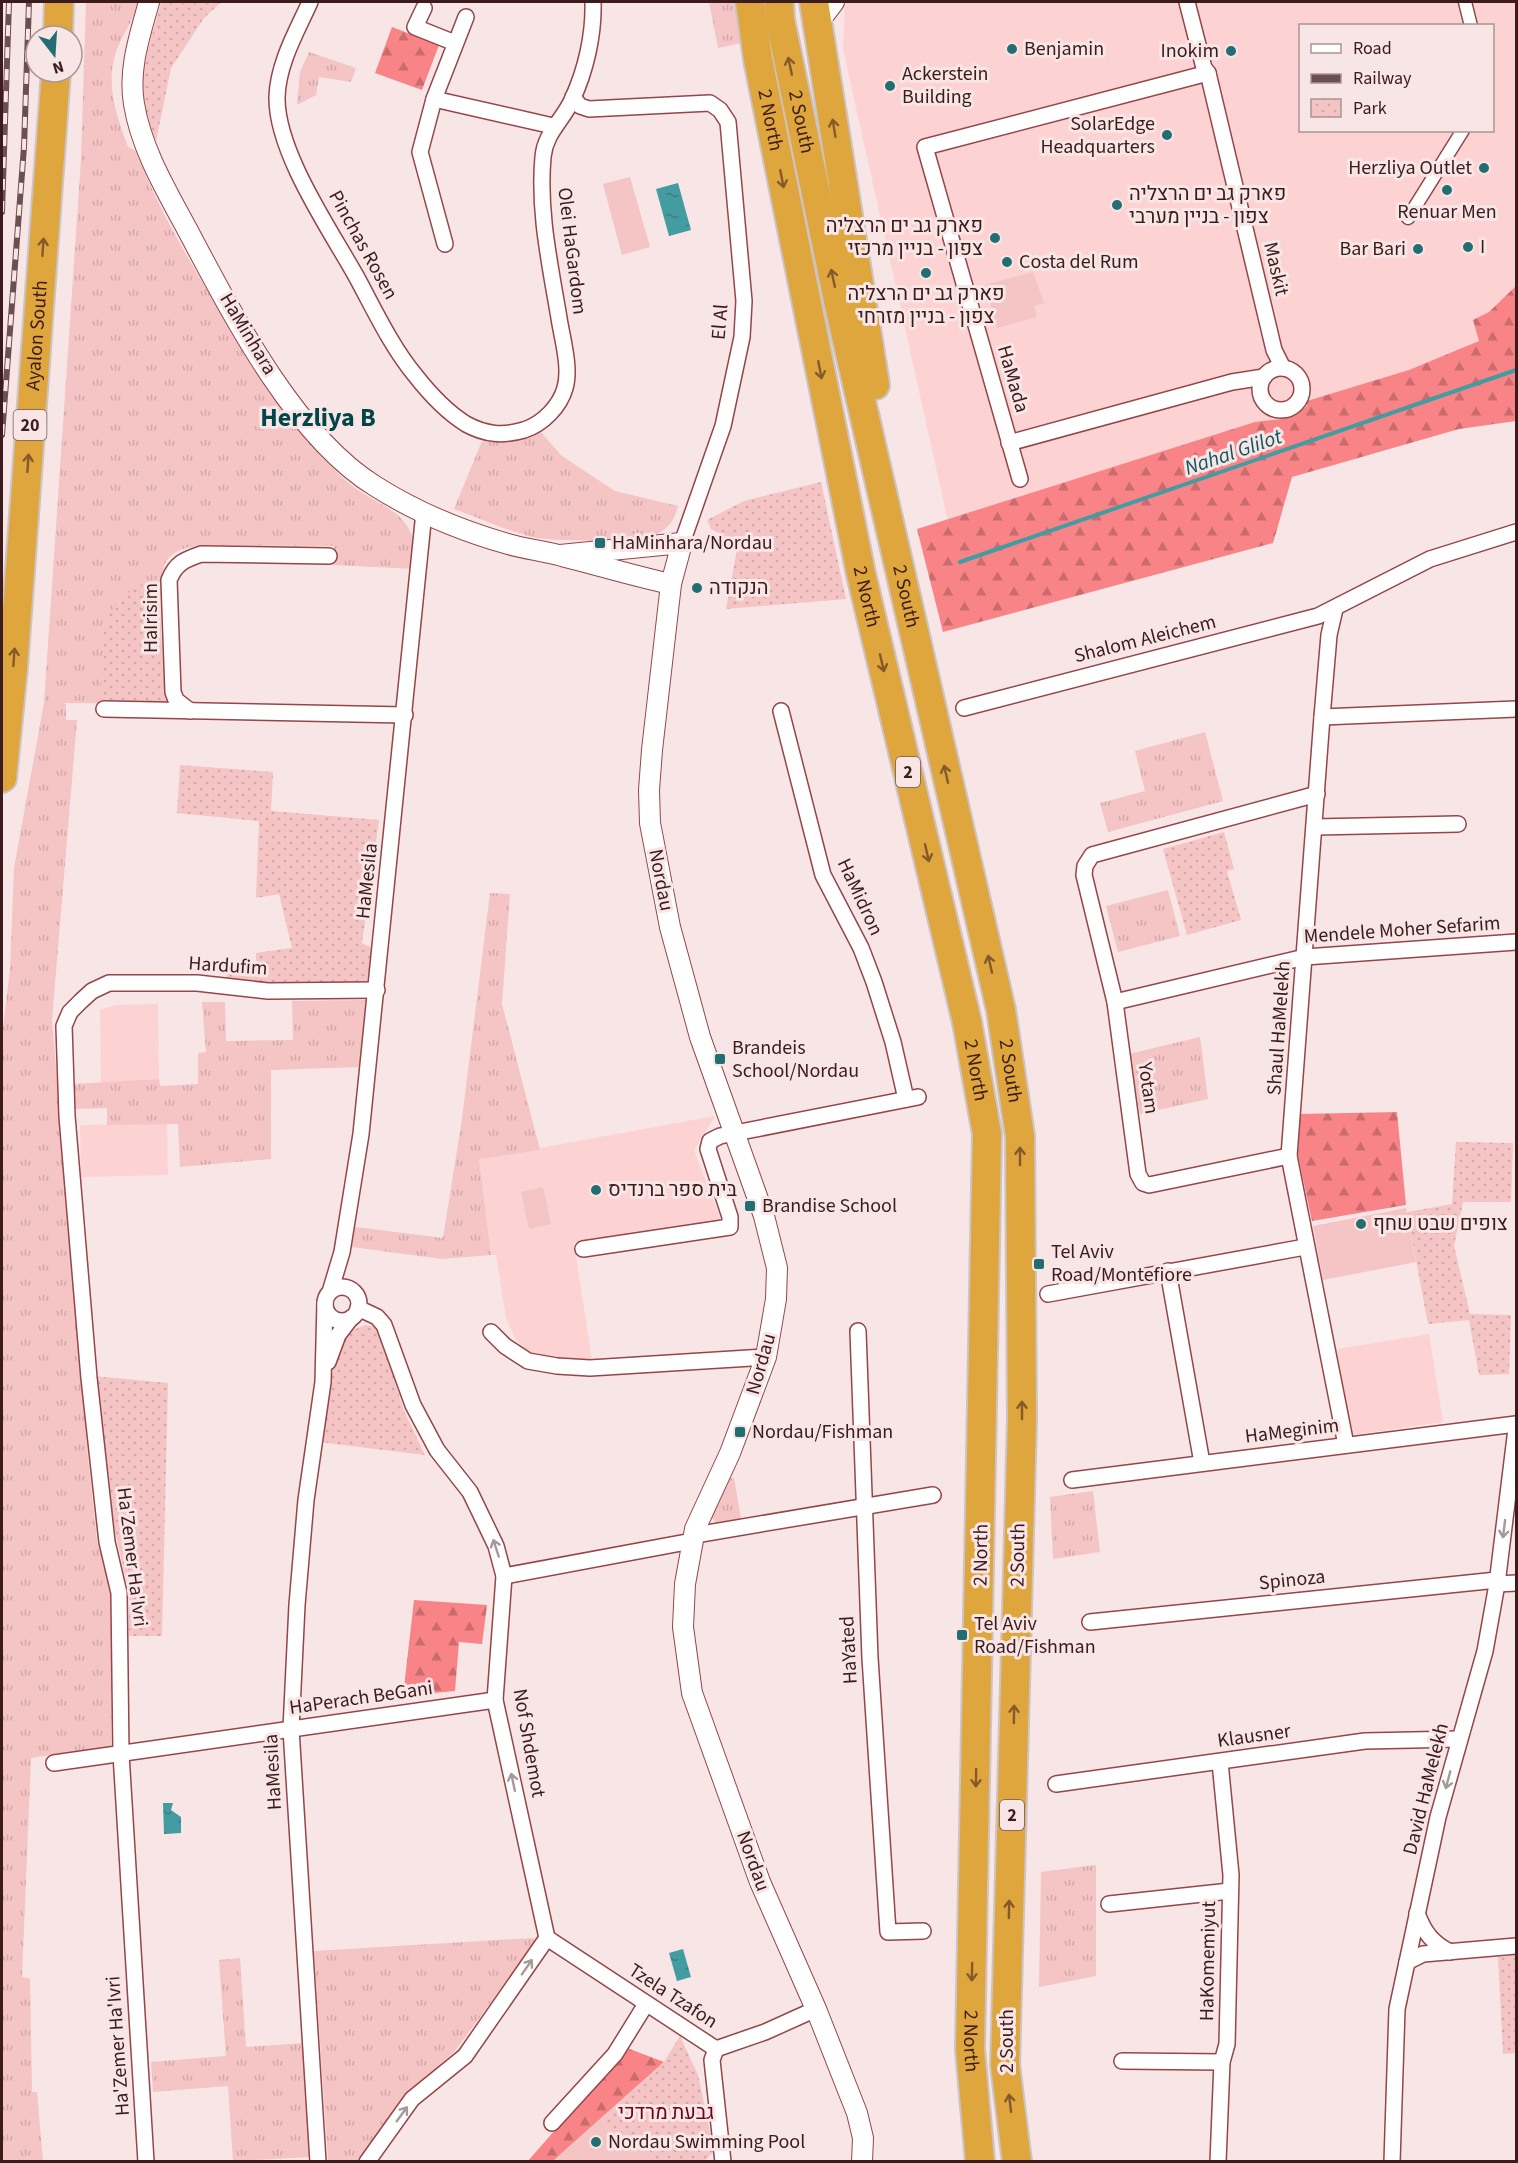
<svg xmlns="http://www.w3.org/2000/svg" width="1518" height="2163" viewBox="0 0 1518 2163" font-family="'Source Sans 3',Heebo,sans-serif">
<defs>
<pattern id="grass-tufts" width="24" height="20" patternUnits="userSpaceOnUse" patternTransform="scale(1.5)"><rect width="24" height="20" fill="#f5c4c4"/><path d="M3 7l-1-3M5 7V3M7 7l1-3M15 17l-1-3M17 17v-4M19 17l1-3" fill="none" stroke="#d3a8a8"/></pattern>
<pattern id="forest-firs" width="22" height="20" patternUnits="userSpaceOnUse" patternTransform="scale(1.5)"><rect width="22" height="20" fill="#f88487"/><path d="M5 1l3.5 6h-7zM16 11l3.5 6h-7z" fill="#ca6b6e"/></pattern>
<pattern id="park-dots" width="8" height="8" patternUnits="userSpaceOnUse" patternTransform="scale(1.5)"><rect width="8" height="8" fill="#f5c4c4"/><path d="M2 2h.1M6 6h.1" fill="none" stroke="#d3a8a8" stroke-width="1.8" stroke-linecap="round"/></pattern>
<pattern id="water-ripples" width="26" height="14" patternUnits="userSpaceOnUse" patternTransform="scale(1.5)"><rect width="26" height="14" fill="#439ca0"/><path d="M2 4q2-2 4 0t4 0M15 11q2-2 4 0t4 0" fill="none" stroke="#397e82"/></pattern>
</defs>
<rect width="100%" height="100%" fill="#f8e5e5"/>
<!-- built -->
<g fill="#fcd3d2" fill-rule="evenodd">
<path d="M845 2H1516V344L949 526 843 49ZM1300 26H1492V130H1300Z"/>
<path d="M158 1004 159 1079 101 1083 100 1010 116 1005Z"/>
<path d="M715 1116 694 1150 721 1221 574 1243 592 1360 528 1354 515 1338 506 1318 496 1255H491L479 1159Z"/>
<path d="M167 1123 168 1175 81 1177 80 1125Z"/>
<path d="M1429 1334 1443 1422 1351 1435 1337 1349Z"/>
</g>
<!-- grass -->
<g fill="url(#grass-tufts)">
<path d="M86 2H138C134 21 122 34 116 52 105 84 117 118 128 147L136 151C156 204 182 248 211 297 231 329 248 364 270 394 290 421 313 446 336 471 373 512 420 502 415 569L334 565V546L200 545C189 547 175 549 167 560 153 581 165 675 167 704L64 703 66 704V720H77L52 1020 88 1458 97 1541 108 1579 113 1611 111 1746 31 1758 22 1977 30 1979 32 2092H37L43 2161 2 2162V1036L10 970 14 868 44 703 81 160Z"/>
<path d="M709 2H735L742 43 718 48Z"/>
<path d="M309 52 356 68 351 82 319 77 316 95 297 105 300 72Z"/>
<path d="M539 430 562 456 615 491 678 506C675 519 670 527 657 534 641 543 548 542 528 536 503 529 479 518 454 509L482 441C504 444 519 439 539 430Z"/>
<path d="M1205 732 1223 801 1108 832 1100 803 1145 791 1135 751Z"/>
<path d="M1168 890 1180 936 1118 952 1106 906Z"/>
<path d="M490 893 510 894 502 1004 540 1150 479 1159 491 1255 442 1259 352 1247 355 1227 443 1238 462 1119Z"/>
<path d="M367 1000 371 1008 360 1067 271 1070V1159L180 1167 178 1124 107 1125V1108L75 1109 74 1084 159 1079 160 1086 198 1084V1053L206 1052 202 1002H225L226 1041 293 1040 292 1001Z"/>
<path d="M1200 1037 1208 1099 1140 1114 1129 1054Z"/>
<path d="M734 1478 741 1519 716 1522 710 1516 723 1479Z"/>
<path d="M1093 1491 1100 1552 1053 1559 1050 1497Z"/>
<path d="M1096 1865V1976L1039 1987 1041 1872Z"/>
<path d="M533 1938 536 1942 454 2052 407 2094 359 2161H328L314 1951Z"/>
<path d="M240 1958 246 2047 303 2043 312 2157 233 2161 228 2086 153 2092 151 2062 226 2056 219 1960Z"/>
</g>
<!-- forest -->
<g fill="url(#forest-firs)">
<path d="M392 27 439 45 422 90 375 73Z"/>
<path d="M1516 286V421L1459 429 1292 477 1273 543 943 632 917 529 1255 422 1282 419 1297 414 1307 406V401L1409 370 1479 341 1473 320 1489 312Z"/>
<path d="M1397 1112 1406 1205 1312 1221 1298 1156 1300 1114Z"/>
<path d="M414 1600 487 1605 482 1644 459 1642 455 1691 403 1696Z"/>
<path d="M627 2048 664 2062 553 2161 527 2162Z"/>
</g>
<!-- park -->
<g fill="url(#park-dots)">
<path d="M161 2H221L204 18 171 68 156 141C129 95 149 49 161 2Z"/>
<path d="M821 482 846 599 726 609 738 544 711 529 707 520 744 501Z"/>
<path d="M158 579 162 700H100C102 683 102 632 107 619 114 601 139 582 158 579Z"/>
<path d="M180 765 273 772 271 811 379 820 362 943 372 948 367 982 363 984 226 983 227 968 256 965V953L292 948 279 894 256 898 259 821 177 813Z"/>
<path d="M1224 832 1234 869 1227 871 1241 920 1187 935 1163 849Z"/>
<path d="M1456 1142 1513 1143 1511 1202H1463L1454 1246 1470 1314 1511 1315 1509 1374 1479 1375 1469 1320 1428 1324 1407 1212 1452 1204Z"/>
<path d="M365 1325 375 1327 380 1334 404 1411 425 1455 319 1442 338 1343 348 1332Z"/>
<path d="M93 1376 168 1383 162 1636H129V1593L113 1522 109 1474H102Z"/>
<path d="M1516 1955V2053L1503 2054 1498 1957Z"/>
<path d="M680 2036 698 2075 714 2151 705 2161H650L637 2139 621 2147 601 2119 664 2062Z"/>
</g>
<!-- garden -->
<g fill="#f5c4c4">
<path d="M630 177 650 247 622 255 603 184Z"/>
<path d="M1033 272 1044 303 1034 306 1037 317 997 328 985 285Z"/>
<path d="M543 1187 551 1224 529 1229 521 1192Z"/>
<path d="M1406 1208 1416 1262 1323 1280 1313 1226Z"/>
<path d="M601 2119 621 2147 637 2138 650 2161H553Z"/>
</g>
<!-- water -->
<g fill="url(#water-ripples)">
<path d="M678 183 691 230 669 236 656 189Z"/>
<path d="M163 1803H173L171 1810 181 1817V1833L164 1834Z"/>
<path d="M683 1949 691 1977 677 1981 669 1953Z"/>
</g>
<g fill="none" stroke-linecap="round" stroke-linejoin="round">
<!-- stream -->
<path stroke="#439ca0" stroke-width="4" d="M960 562 1516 370"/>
<!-- pedestrian casing -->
<g stroke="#944649" stroke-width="15">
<g id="pedestrian">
<path d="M1465 2 1471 26"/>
<path d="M1408 218 1463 130"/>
</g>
</g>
<!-- minor casing -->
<g stroke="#944649" stroke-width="18">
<g id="minor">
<path d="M310 2C297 31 278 63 277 97 276 151 329 228 356 276 374 309 391 346 415 375 429 393 447 412 466 424 486 435 503 436 524 430 543 424 560 406 565 388 571 368 562 338 559 318 550 264 538 211 543 157 545 133 563 120 572 100 586 70 594 34 593 2"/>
<path d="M1187 2 1204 68 1208 73 1274 350 1283 368"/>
<path d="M424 8 415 27 455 43"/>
<path d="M573 97 580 106 589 109 710 103 720 110 728 122 744 301 742 337 723 426 682 543"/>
<path d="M434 99 553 126"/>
<path d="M445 244 420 152 434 99 466 17"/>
<circle cx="1281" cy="389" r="21"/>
<path d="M1009 443 1232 382 1264 377"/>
<path d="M1020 479 925 147 1208 73"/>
<path d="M1335 609 1329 635 1322 717 1289 1156 1346 1445"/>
<path d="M964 708 1318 616 1430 559 1516 532"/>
<path d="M104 709 405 715"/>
<path d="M190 711 176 700 173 692 169 580C176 563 184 560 201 554L329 556"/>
<path d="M781 711 823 875 861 948 874 982 893 1042 906 1099"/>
<path d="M1322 717 1516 709"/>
<path d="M1315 827 1458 824"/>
<path d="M1115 1002 1305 957 1516 942"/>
<path d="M1289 1156 1149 1185 1143 1183 1138 1174 1115 1002 1084 875 1085 866 1092 855 1317 794"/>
<path d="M583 1249 730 1227V1217L708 1149 710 1141 720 1136 918 1097"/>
<path d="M1168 1271 1202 1463"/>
<circle cx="342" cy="1304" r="17"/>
<path d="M330 1292 342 1252 361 1134 424 512"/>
<path d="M1048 1294 1305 1247"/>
<path d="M358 1308 377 1317 384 1325 413 1405 437 1450 470 1492 496 1546 504 1576 495 1700 547 1938 465 2056 412 2099 367 2162"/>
<path d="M858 1331 870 1658 888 1932 923 1931"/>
<path d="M491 1332 505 1346 528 1361 557 1366 590 1368 766 1357"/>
<path d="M328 1362 338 1335 351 1318"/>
<path d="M1072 1480 1516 1424"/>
<path d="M695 1535 933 1495"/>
<path d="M504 1576 692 1541"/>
<path d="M1497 1584 1516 1583"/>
<path d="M1090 1622 1497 1580"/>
<path d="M54 1763 495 1700"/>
<path d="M1056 1784 1365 1741 1459 1739"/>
<path d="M1109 1904 1230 1891"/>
<path d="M1417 1913C1424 1932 1432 1943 1450 1952"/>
<path d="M547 1938 716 2049 765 2032 816 2009"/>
<path d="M1407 1962 1423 1954 1516 1946"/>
<path d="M716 2049 712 2060 723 2162"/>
<path d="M1122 2061 1222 2062"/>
<path d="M552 2123 615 2054 646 2004"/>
<path d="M146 2162 121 1754 119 1593 107 1542 89 1378 67 1116 64 1026 70 1012 81 1001 92 991 109 983H197L268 991 377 990"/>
<path d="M318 2162 291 1729 297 1605 306 1500 323 1382 325 1302"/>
<path d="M1218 2162 1222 2062 1227 2044 1231 1875 1220 1762"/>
<path d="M1392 2162 1397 2009 1438 1817 1485 1651 1497 1584 1516 1429"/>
</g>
</g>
<!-- tertiary casing -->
<g stroke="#944649" stroke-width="22">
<g id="tertiary">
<path d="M149 2C140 35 128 69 134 104 141 148 166 190 187 229 231 312 294 436 375 486 416 512 462 531 508 544 526 549 544 551 562 556 598 565 634 576 671 584"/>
<path d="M818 28 821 19 834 2"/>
<path d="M560 555 682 543 671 584 652 750 649 790 650 823 670 927 700 1037 764 1216 777 1268 776 1299 766 1357 730 1453 695 1529 685 1584 683 1627 692 1693 760 1882 816 2009 857 2113 863 2138 862 2162"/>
</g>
</g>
<!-- motorway casing -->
<g stroke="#ccc4c4" stroke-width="32">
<g id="motorway">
<path id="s1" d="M750 2 758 59 861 574 967 1022 987 1134 970 2049 980 2162"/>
<path id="s2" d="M779 2 780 20 839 305 1001 1010 1020 1136 1022 1419 1005 2065 1017 2162"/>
<path d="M814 2 875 385"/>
<path d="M58 36 59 2"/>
<path id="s3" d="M2 778 13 667 56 72"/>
</g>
</g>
<!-- pedestrian -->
<use href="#pedestrian" stroke="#fff" stroke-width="12"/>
<!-- minor -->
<use href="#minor" stroke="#fff" stroke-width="15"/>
<!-- tertiary -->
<use href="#tertiary" stroke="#fff" stroke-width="20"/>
<!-- motorway -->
<use href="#motorway" stroke="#dfa63e" stroke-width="28"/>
<!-- rail casing -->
<g stroke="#6c4f50" stroke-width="6">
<g id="rail">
<path d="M2 212 9 2"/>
<path d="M2 435 24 147 29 2"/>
</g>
</g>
<!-- rail -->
<use href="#rail" stroke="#f8e5e5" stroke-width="4" stroke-dasharray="11" stroke-linecap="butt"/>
</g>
<!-- one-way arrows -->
<defs><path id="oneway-shaft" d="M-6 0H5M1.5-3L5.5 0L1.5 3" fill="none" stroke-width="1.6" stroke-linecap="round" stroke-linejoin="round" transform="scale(1.5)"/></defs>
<g stroke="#855a2b">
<use href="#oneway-shaft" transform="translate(790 66) rotate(-102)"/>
<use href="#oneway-shaft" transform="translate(834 128) rotate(-99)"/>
<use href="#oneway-shaft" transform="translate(782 179) rotate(79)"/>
<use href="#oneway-shaft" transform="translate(43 247) rotate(-86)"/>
<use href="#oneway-shaft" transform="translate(833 278) rotate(-102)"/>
<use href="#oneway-shaft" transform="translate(820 370) rotate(79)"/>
<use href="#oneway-shaft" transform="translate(28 463) rotate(-86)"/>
<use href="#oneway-shaft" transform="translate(14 657) rotate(-86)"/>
<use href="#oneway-shaft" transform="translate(882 663) rotate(77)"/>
<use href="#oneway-shaft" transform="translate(946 774) rotate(-103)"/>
<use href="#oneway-shaft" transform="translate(927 853) rotate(77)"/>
<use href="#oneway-shaft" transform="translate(990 964) rotate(-103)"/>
<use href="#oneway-shaft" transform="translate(1020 1156) rotate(-90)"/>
<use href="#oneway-shaft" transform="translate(1022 1410) rotate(-90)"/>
<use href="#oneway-shaft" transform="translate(1014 1714) rotate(-89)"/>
<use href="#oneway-shaft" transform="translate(976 1778) rotate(91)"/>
<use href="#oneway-shaft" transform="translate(1009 1909) rotate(-89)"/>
<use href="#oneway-shaft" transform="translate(972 1972) rotate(91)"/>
<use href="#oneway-shaft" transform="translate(1010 2103) rotate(-97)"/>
</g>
<g stroke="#a79899">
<use href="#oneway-shaft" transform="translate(1504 1529) rotate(97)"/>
<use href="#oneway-shaft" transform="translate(496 1548) rotate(-108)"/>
<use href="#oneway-shaft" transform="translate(1448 1780) rotate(105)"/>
<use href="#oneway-shaft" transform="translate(513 1782) rotate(-102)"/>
<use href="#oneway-shaft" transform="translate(527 1967) rotate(-55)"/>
<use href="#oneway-shaft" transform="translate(402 2114) rotate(-54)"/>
</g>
<!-- markers -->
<g fill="#236e72" stroke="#f8e5e5" stroke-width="2">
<circle cx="1012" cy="49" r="6"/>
<circle cx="1231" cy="51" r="6"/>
<circle cx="890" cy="86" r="6"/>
<circle cx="1167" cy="135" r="6"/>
<circle cx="1484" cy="168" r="6"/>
<circle cx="1447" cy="190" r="6"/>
<circle cx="1117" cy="205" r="6"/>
<circle cx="995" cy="238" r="6"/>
<circle cx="1468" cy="247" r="6"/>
<circle cx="1418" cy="249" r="6"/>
<circle cx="1007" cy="262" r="6"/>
<circle cx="926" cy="273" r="6"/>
<rect x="594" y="537" width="12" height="12" rx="3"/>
<circle cx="697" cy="588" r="6"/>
<rect x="714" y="1053" width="12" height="12" rx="3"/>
<circle cx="596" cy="1190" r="6"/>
<rect x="744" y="1200" width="12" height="12" rx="3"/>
<circle cx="1361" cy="1224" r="6"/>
<rect x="1033" y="1258" width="12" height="12" rx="3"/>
<rect x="734" y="1426" width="12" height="12" rx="3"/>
<rect x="956" y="1629" width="12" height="12" rx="3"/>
<circle cx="596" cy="2142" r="6"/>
</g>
<g text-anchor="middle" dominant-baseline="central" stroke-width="6" stroke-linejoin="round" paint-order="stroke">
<!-- shield labels -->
<g fill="#f8e5e5" stroke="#745858" stroke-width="1.5">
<rect x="13.5" y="410" width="33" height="30" rx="4.5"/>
<rect x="896" y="757" width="24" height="30" rx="4.5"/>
<rect x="1000" y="1800" width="24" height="30" rx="4.5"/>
</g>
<g font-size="18" font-weight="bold" fill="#3c1b1c">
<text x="30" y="425">20</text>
<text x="908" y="772">2</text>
<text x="1012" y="1815">2</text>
</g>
<!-- poi labels -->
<g font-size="20" fill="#3c1b1c" stroke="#f8e5e5" text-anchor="start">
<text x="1024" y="49">Benjamin</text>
<text x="1219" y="51" text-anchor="end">Inokim</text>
<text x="902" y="74">Ackerstein<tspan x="902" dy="23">Building</tspan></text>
<text x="1155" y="124" text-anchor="end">SolarEdge<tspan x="1155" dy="23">Headquarters</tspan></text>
<text x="1472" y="168" text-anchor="end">Herzliya Outlet</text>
<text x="1129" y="194">פארק גב ים הרצליה<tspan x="1129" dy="23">צפון - בניין מערבי</tspan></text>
<text x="1447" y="212" text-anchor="middle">Renuar Men</text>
<text x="983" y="226" text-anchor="end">פארק גב ים הרצליה<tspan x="983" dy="23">צפון - בניין מרכזי</tspan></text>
<text x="1480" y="247">I</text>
<text x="1406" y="249" text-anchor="end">Bar Bari</text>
<text x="1019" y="262">Costa del Rum</text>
<text x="926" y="294" text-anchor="middle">פארק גב ים הרצליה<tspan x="926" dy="23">צפון - בניין מזרחי</tspan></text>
<text x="612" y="543">HaMinhara/Nordau</text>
<text x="709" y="588">הנקודה</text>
<text x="732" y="1048">Brandeis<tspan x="732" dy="23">School/Nordau</tspan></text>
<text x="608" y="1190">בית ספר ברנדיס</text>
<text x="762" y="1206">Brandise School</text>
<text x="1373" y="1224">צופים שבט שחף</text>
<text x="1051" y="1252">Tel Aviv<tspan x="1051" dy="23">Road/Montefiore</tspan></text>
<text x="752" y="1432">Nordau/Fishman</text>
<text x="974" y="1624">Tel Aviv<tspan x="974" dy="23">Road/Fishman</tspan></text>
<text x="608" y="2142">Nordau Swimming Pool</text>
</g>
<!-- street labels -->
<g font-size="20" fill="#3c1b1c" stroke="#f8e5e5">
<text stroke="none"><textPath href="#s1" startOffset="120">2 North</textPath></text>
<text stroke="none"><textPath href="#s2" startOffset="122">2 South</textPath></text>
<text transform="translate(363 245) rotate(61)">Pinchas Rosen</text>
<text transform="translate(572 251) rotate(83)">Olei HaGardom</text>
<text transform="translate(1276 269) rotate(77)">Maskit</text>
<text transform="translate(720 322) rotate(-85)">El Al</text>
<text transform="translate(248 334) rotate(59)">HaMinhara</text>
<text stroke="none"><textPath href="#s3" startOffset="444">Ayalon South</textPath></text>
<text transform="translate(1013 379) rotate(74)">HaMada</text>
<text stroke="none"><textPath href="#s2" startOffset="608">2 South</textPath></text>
<text stroke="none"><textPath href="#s1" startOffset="606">2 North</textPath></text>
<text transform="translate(151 618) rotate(-90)">HaIrisim</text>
<text transform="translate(1145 639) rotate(-14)">Shalom Aleichem</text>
<text transform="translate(661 880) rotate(79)">Nordau</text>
<text transform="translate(367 881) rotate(-84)">HaMesila</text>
<text transform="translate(860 897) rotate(65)">HaMidron</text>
<text transform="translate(1402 930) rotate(-4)">Mendele Moher Sefarim</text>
<text transform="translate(228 966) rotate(4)">Hardufim</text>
<text transform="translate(1279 1028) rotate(-86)">Shaul HaMelekh</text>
<text stroke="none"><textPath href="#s1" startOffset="1092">2 North</textPath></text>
<text stroke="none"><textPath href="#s2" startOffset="1094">2 South</textPath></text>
<text transform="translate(1148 1088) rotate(82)">Yotam</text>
<text transform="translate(761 1364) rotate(-74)">Nordau</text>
<text transform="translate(1292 1431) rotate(-7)">HaMeginim</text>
<text transform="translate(981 1555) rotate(-89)">2 North</text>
<text transform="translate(1018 1555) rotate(-89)">2 South</text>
<text transform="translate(132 1557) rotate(83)">Ha'Zemer Ha'Ivri</text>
<text transform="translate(1292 1580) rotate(-6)">Spinoza</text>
<text transform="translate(849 1650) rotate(-93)">HaYated</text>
<text transform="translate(361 1698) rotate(-8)">HaPerach BeGani</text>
<text transform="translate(1254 1736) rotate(-8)">Klausner</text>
<text transform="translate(529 1743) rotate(80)">Nof Shdemot</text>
<text transform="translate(273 1772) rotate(-93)">HaMesila</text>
<text transform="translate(1426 1789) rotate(-76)">David HaMelekh</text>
<text transform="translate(753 1861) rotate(70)">Nordau</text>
<text transform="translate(1208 1961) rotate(-89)">HaKomemiyut</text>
<text transform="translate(673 1996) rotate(33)">Tzela Tzafon</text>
<text stroke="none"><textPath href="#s1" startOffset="2064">2 North</textPath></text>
<text transform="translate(1007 2041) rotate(-90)">2 South</text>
<text transform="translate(118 2046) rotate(-94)">Ha'Zemer Ha'Ivri</text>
</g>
<!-- park labels -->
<g font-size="20" fill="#6e0019" stroke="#f8e5e5">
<text x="666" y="2113">גבעת מרדכי</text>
</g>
<!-- water labels -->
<g font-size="21" font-style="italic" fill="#0b595c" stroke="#f8e5e5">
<text transform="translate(1233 452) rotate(-19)">Nahal Glilot</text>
</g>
<!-- district labels -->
<g font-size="26" font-weight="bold" fill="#024648" stroke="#f8e5e5">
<text x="318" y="417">Herzliya B</text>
</g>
</g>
<!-- border -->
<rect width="1518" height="2163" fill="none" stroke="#3c1b1c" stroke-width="6"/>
<!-- legend -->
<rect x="1299" y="24" width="195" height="108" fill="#f8e5e5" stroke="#ad9495" stroke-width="1.5"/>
<rect x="1311" y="44" width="30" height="9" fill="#ffffff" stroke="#ad9495" stroke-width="1.5"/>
<text x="1353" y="54" font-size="18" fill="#3c1b1c">Road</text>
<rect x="1311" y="74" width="30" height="9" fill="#6c4f50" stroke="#ad9495" stroke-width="1.5"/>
<text x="1353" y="84" font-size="18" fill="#3c1b1c">Railway</text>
<rect x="1311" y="99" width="30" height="18" fill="url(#park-dots)" stroke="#ad9495" stroke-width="1.5"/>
<text x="1353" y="114" font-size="18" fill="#3c1b1c">Park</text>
<!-- north arrow -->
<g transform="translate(54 54) rotate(163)"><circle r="28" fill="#f8e5e5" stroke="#ad9495" stroke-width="1.5"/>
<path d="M0-4.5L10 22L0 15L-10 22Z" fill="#236e72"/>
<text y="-9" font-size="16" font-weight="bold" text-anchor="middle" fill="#3c1b1c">N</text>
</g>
</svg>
